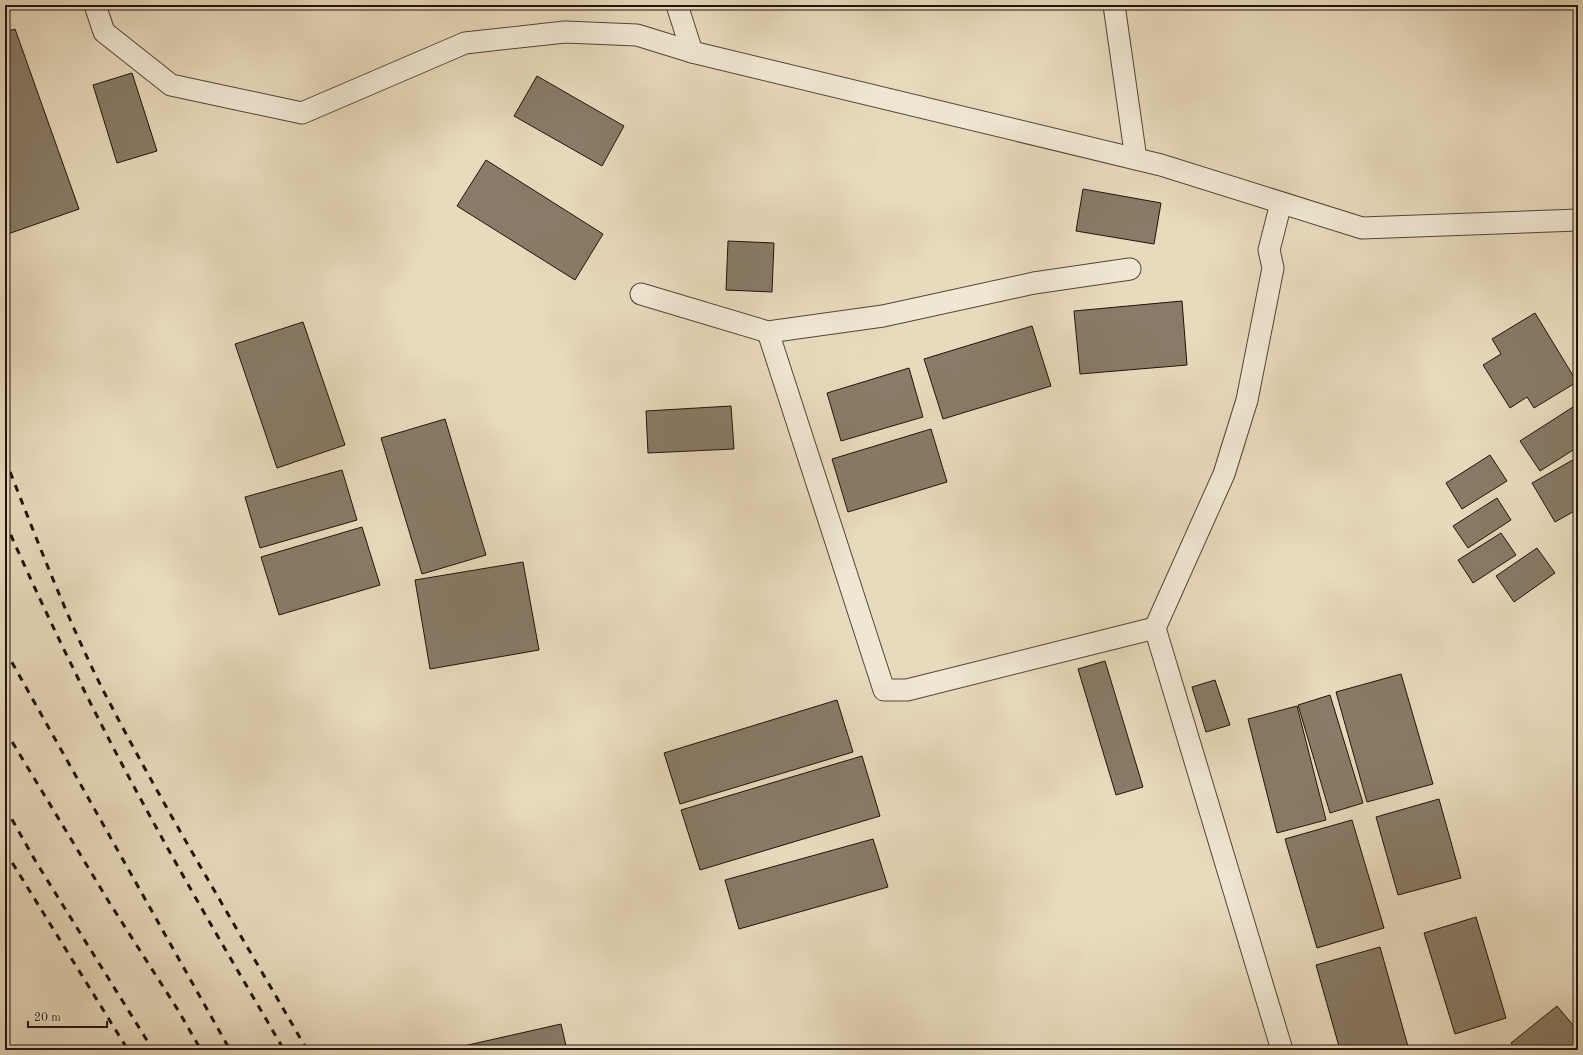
<svg xmlns="http://www.w3.org/2000/svg" width="1583" height="1055" viewBox="0 0 1583 1055" font-family="'Old Standard TT',serif">
<rect width="100%" height="100%" fill="#e8dabc"/>
<filter id="stains"><feTurbulence type="fractalNoise" baseFrequency=".005" numOctaves="4"/><feColorMatrix values="0 0 0 0 .2 0 0 0 0 .09 0 0 0 0 .02 0 0 0 .5 -.17"/></filter>
<radialGradient id="worn" r=".72"><stop offset=".6" stop-color="#630" stop-opacity="0"/><stop offset="1" stop-color="#630" stop-opacity=".3"/></radialGradient>
<!-- building -->
<g fill="#887b67" stroke="#20140b">
<path d="M15 29 79 209 5 235V32Z"/>
<path d="M132 73 157 151 117 163 93 85Z"/>
<path d="M537 76 624 126 602 166 514 116Z"/>
<path d="M486 160 603 234 575 280 457 206Z"/>
<path d="M1083 189 1161 203 1154 244 1076 231Z"/>
<path d="M728 241 774 243 772 292 726 290Z"/>
<path d="M1182 301 1187 365 1080 374 1074 311Z"/>
<path d="M1535 313 1577 382 1534 408 1527 397 1510 408 1483 365 1501 354 1492 339Z"/>
<path d="M303 322 345 445 277 468 235 344Z"/>
<path d="M1032 326 1051 386 943 419 924 359Z"/>
<path d="M909 368 923 417 841 441 827 393Z"/>
<path d="M731 406 734 449 648 453 646 411Z"/>
<path d="M1573 407 1578 415V447L1540 471 1520 441Z"/>
<path d="M445 419 486 555 422 574 381 438Z"/>
<path d="M931 429 947 482 848 512 832 459Z"/>
<path d="M1490 455 1507 481 1462 509 1446 483Z"/>
<path d="M1578 457V509L1555 522 1532 483Z"/>
<path d="M342 470 357 520 260 548 245 497Z"/>
<path d="M1497 498 1511 520 1468 548 1453 526Z"/>
<path d="M362 527 380 585 279 615 261 557Z"/>
<path d="M1501 533 1516 555 1473 583 1458 560Z"/>
<path d="M1537 548 1555 573 1514 602 1496 576Z"/>
<path d="M523 562 539 650 430 669 415 580Z"/>
<path d="M1105 661 1143 787 1116 795 1078 669Z"/>
<path d="M1401 674 1433 784 1367 802 1336 692Z"/>
<path d="M1215 680 1230 725 1206 732 1192 687Z"/>
<path d="M1330 695 1363 803 1330 813 1298 705Z"/>
<path d="M837 700 853 752 680 804 664 753Z"/>
<path d="M1297 706 1326 820 1277 833 1248 719Z"/>
<path d="M862 756 880 816 700 870 681 810Z"/>
<path d="M1439 799 1461 878 1398 895 1376 817Z"/>
<path d="M1352 820 1384 928 1317 948 1285 839Z"/>
<path d="M873 839 888 887 739 929 725 880Z"/>
<path d="M1476 917 1506 1018 1455 1034 1424 933Z"/>
<path d="M1380 947 1409 1050H1340L1316 965Z"/>
<path d="M1578 992V1002L1573 996Z"/>
<path d="M1557 1006 1578 1031V1050H1516L1511 1043Z"/>
<path d="M561 1024 567 1050H446Z"/>
</g>
<g fill="none" stroke-linecap="round" stroke-linejoin="round">
<!-- minor casing -->
<g stroke="#524637" stroke-width="23">
<g id="minor">
<path d="M95 5 104 32 171 85 302 113 465 43 565 32 637 35 692 52 1161 165 1362 228 1578 220"/>
<path d="M677 5 692 52"/>
<path d="M1114 5 1136 159"/>
<path d="M1281 203 1269 250 1273 268 1247 400 1224 474 1155 628 1282 1050"/>
<path d="M641 294 768 332 883 316 1034 283 1130 269"/>
<path d="M768 332 884 690H907L1155 628"/>
</g>
</g>
<!-- minor -->
<use href="#minor" stroke="#f0e7d3" stroke-width="21"/>
<!-- rail -->
<g stroke="#20140b" stroke-width="3" stroke-dasharray="7 7" stroke-linecap="butt">
<path d="M5 459C36 537 66 617 104 692 167 814 239 931 307 1050"/>
<path d="M5 522C51 626 101 728 156 827 197 902 241 976 284 1050"/>
<path d="M5 650 230 1050"/>
<path d="M5 730 109 902 178 1010 201 1050"/>
<path d="M5 807 36 862 153 1050"/>
<path d="M5 851 128 1050"/>
</g>
</g>
<!-- margin -->
<rect width="1583" height="1055" fill="none" stroke="#e8dabc" stroke-width="20"/>
<rect x="6" y="6" width="1571" height="1043" fill="none" stroke="#20140b" stroke-width="2"/>
<rect x="10" y="10" width="1563" height="1035" fill="none" stroke="#20140b"/>
<!-- scale -->
<path d="M28 1021v6h79v-6" fill="none" stroke="#20140b" stroke-width="2"/>
<text x="34" y="1021" font-size="12" fill="#20140b" stroke="#f0e7d3" stroke-width="3" paint-order="stroke">20 m</text>
<rect width="100%" height="100%" filter="url(#stains)"/>
<rect width="100%" height="100%" fill="url(#worn)"/>
</svg>
